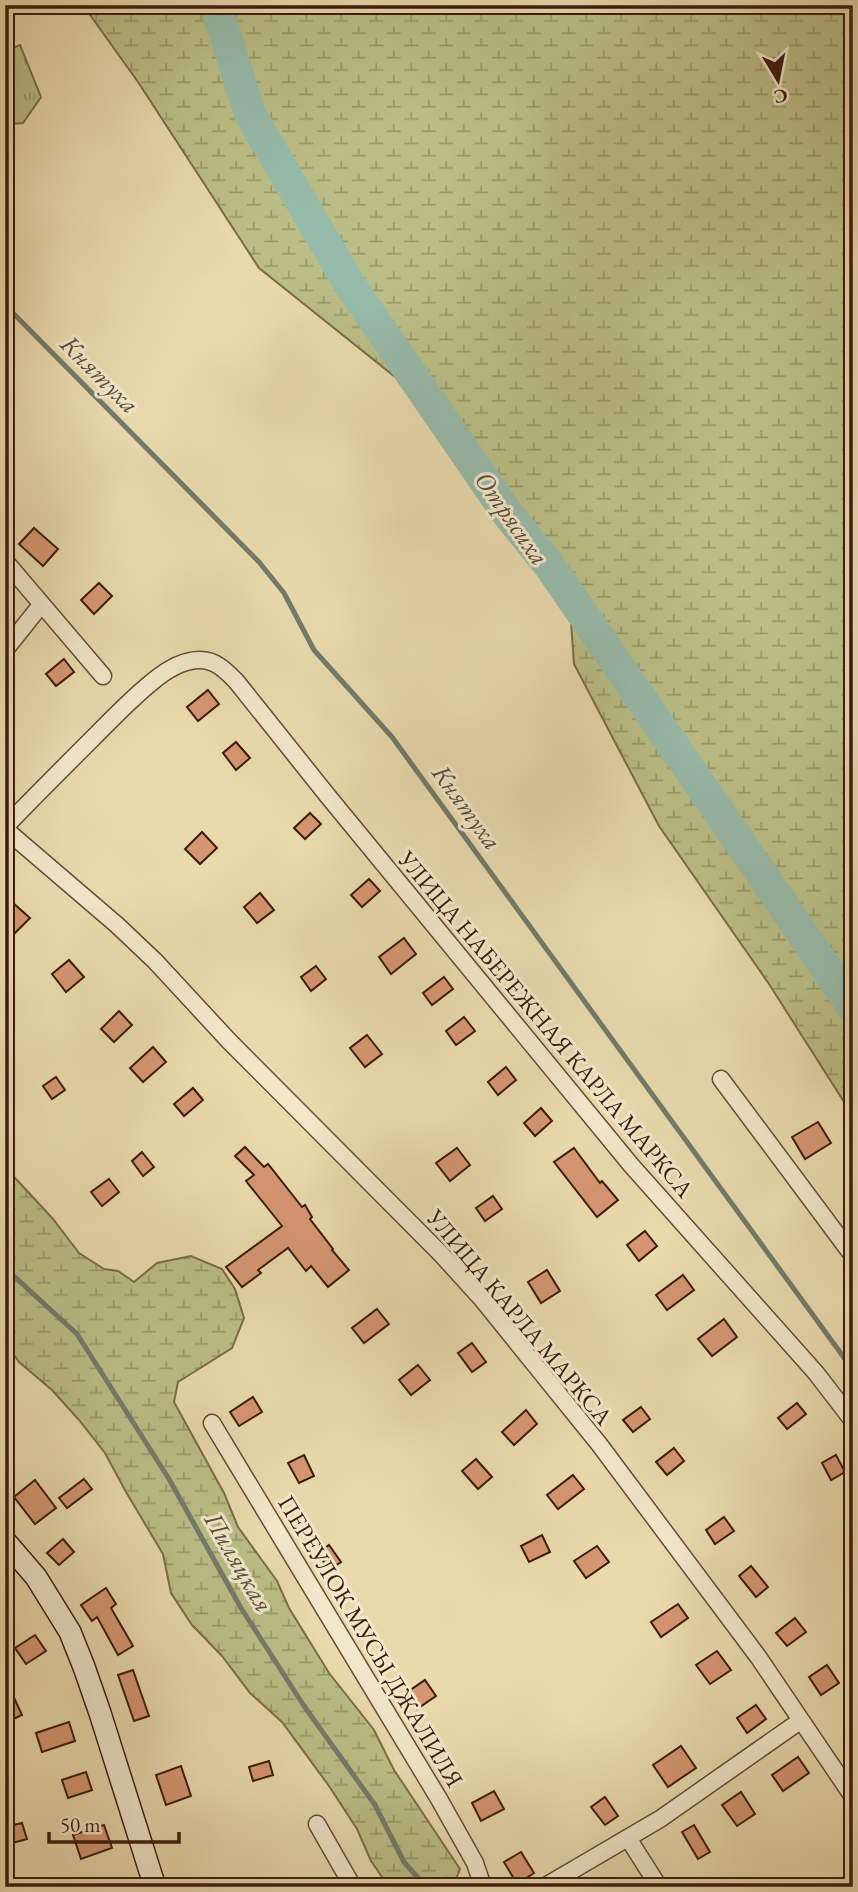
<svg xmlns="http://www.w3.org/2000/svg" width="858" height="1892" viewBox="0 0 858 1892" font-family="'EB Garamond',serif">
<defs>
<pattern id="grass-tufts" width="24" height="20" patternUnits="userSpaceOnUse" patternTransform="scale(1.75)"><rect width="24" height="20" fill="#bbbe86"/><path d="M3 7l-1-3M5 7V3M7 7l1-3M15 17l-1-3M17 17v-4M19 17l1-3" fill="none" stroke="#999a6c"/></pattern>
<pattern id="wetland-marsh" width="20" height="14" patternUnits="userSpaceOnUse" patternTransform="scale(1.75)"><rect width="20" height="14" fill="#bbbe86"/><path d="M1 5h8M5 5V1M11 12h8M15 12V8" fill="none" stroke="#999a6c"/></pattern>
</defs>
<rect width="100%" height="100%" fill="#e9daae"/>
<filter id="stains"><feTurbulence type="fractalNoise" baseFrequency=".00286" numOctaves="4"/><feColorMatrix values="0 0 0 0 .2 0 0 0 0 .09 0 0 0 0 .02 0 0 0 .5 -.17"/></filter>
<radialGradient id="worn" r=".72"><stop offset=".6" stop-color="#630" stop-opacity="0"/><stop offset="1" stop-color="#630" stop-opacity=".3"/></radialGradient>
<!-- grass -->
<path fill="url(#grass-tufts)" stroke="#7b6c4a" stroke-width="2" d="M5 37 10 49 20 45 41 97 23 123 8 124 5 129V117L9 111 5 84Z"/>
<!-- wetland -->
<g fill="url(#wetland-marsh)" stroke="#7b6c4a" stroke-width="2">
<path d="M83 5H853V1116L769 984 659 826 574 664 569 595 549 565 475 441 259 268 138 82Z"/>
<path d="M5 1167 53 1219 79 1253 104 1269 118 1271 134 1282 157 1263 191 1256 222 1269 235 1289 244 1318 232 1348 178 1382 174 1402 224 1493 238 1527 277 1581 289 1608 329 1673 374 1730 394 1770 460 1869 454 1884C432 1888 409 1888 387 1884L371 1861 357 1829 329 1786 282 1722 250 1693 222 1656 192 1625 171 1593 163 1554 126 1492 105 1453 79 1420 52 1390 19 1362 5 1342Z"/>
</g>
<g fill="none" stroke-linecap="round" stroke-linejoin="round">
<!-- stream -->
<g stroke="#727b6c" stroke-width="5">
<path d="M5 305 259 562 284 593 314 650 392 737 853 1370"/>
<path d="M5 1268 77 1334 169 1479 241 1608 304 1706 375 1805 404 1862 426 1887"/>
</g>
<!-- river -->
<path stroke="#97bbaa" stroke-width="32" d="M216 5 250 114 350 285 507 513 549 565 853 1007"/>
</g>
<!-- building -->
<g fill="#d59671" stroke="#3b1b0e" stroke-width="2">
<path d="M34 528 58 549 43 566 19 544Z"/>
<path d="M99 583 112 596 94 614 81 600Z"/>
<path d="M64 659 74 672 56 686 46 674Z"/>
<path d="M208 690 219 704 198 721 187 707Z"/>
<path d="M236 742 250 758 236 770 223 753Z"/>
<path d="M310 813 321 824 305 839 294 828Z"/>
<path d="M202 832 217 848 200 864 185 849Z"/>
<path d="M369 879 380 891 362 907 351 895Z"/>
<path d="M260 893 274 910 257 923 244 907Z"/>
<path d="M12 902 30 918 5 943V909Z"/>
<path d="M404 938 416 954 391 974 379 957Z"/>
<path d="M69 960 84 977 66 992 52 974Z"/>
<path d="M316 966 326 979 311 991 301 977Z"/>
<path d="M444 977 453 989 432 1005 423 993Z"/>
<path d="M119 1011 132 1025 114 1042 101 1029Z"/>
<path d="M464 1017 475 1031 456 1045 446 1031Z"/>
<path d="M367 1035 382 1054 365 1067 350 1048Z"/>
<path d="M153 1047 166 1062 143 1082 130 1068Z"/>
<path d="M506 1067 516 1080 498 1095 488 1082Z"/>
<path d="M56 1077 65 1090 52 1099 43 1086Z"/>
<path d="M193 1088 203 1100 184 1116 174 1104Z"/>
<path d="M541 1108 552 1121 535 1136 524 1123Z"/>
<path d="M818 1122 831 1143 805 1159 792 1137Z"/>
<path d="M245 1147 264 1167 268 1164 302 1207 305 1205 312 1217 310 1219 333 1249 332 1250 349 1270 328 1287 311 1266 306 1271 288 1248 258 1270 261 1273 242 1287 226 1267 282 1226 246 1181 254 1175 235 1156Z"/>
<path d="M457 1148 470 1165 450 1181 436 1163Z"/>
<path d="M574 1148 600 1183 602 1181 618 1200 597 1217 554 1162Z"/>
<path d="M142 1152 154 1167 143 1176 132 1161Z"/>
<path d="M109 1179 119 1192 102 1206 91 1192Z"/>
<path d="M493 1196 502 1209 485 1221 476 1208Z"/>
<path d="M645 1231 657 1246 639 1261 627 1245Z"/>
<path d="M547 1270 560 1291 541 1303 528 1282Z"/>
<path d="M683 1275 694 1290 667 1310 656 1295Z"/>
<path d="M377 1309 389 1324 364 1343 352 1328Z"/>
<path d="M724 1319 737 1337 712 1356 698 1339Z"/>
<path d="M472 1343 486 1362 472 1372 458 1353Z"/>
<path d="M418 1365 430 1380 411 1395 399 1380Z"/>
<path d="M253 1397 262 1412 239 1426 230 1412Z"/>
<path d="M797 1403 806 1414 787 1429 778 1418Z"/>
<path d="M641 1407 650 1419 633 1432 623 1420Z"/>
<path d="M526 1410 537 1424 514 1445 502 1432Z"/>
<path d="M674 1448 684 1461 667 1475 656 1462Z"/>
<path d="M304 1455 314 1476 299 1483 288 1463Z"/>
<path d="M836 1455 845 1472 831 1480 822 1463Z"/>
<path d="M476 1459 492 1477 478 1489 462 1471Z"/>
<path d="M573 1475 584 1489 558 1509 547 1495Z"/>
<path d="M84 1479 92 1489 67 1508 59 1498Z"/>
<path d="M35 1480 56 1508 35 1524 14 1497Z"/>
<path d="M724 1517 734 1531 715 1544 706 1530Z"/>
<path d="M542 1535 550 1552 529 1562 521 1546Z"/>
<path d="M63 1539 74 1552 59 1565 47 1553Z"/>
<path d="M329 1545 341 1562 329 1570 318 1553Z"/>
<path d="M597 1546 609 1562 586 1578 574 1561Z"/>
<path d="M751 1566 768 1587 756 1597 739 1576Z"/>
<path d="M106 1588 116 1604 111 1608 133 1646 118 1655 97 1617 92 1621 81 1605Z"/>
<path d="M678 1604 688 1618 661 1637 651 1622Z"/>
<path d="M795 1618 806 1632 787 1646 776 1633Z"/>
<path d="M35 1635 46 1651 26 1664 15 1648Z"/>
<path d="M717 1651 731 1670 710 1684 696 1665Z"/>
<path d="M827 1665 839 1683 821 1695 809 1677Z"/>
<path d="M133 1670 149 1716 134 1721 118 1675Z"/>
<path d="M5 1678 22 1715 5 1723Z"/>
<path d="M425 1680 436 1696 417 1709 406 1693Z"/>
<path d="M756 1705 766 1719 747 1733 737 1718Z"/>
<path d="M69 1722 75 1741 42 1752 36 1733Z"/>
<path d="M681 1746 696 1768 668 1787 653 1765Z"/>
<path d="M798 1757 809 1773 783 1791 772 1775Z"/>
<path d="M269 1761 273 1775 253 1781 249 1767Z"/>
<path d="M181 1766 191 1796 166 1805 156 1775Z"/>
<path d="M86 1772 92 1790 68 1798 62 1780Z"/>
<path d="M494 1791 504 1809 481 1821 472 1803Z"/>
<path d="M741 1792 755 1814 737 1826 722 1805Z"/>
<path d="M605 1797 618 1816 605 1825 591 1807Z"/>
<path d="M22 1823 27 1839 5 1845V1827Z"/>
<path d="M104 1825 112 1848 81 1859 73 1835Z"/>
<path d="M694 1825 710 1852 698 1859 682 1832Z"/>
<path d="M521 1852 534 1873 517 1884 504 1862Z"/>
</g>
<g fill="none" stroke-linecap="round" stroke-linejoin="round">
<!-- street casing -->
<g stroke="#664b36" stroke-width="19">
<g id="street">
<path d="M5 561 103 676"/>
<path d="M5 650 41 605"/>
<path d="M5 827C34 797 63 768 93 738 112 719 131 699 152 682 165 671 183 660 200 660 216 660 226 671 236 681L327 795 631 1165 816 1373 853 1421"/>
<path d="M5 829 117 925 155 961 229 1041 441 1254 481 1298 599 1444 759 1658 853 1797"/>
<path d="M721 1079 853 1256"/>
<path d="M212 1423 439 1799 475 1863 483 1887"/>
<path d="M317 1824 353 1887"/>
<path d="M628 1838 659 1887"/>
<path d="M544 1887 660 1819 800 1721"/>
</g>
</g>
<!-- secondary casing -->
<g stroke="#3b1b0e" stroke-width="24">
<path id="secondary" d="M5 1541 36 1577 70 1632 84 1667 100 1713 155 1887"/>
</g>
<!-- street -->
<use href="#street" stroke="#f1e7ca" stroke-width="16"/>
<!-- secondary -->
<use href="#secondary" stroke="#f1e7ca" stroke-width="21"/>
</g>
<g text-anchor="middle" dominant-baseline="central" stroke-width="6" stroke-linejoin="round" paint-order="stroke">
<!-- street labels -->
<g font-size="24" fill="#3b1b0e" stroke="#f1e7ca">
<text transform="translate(546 1024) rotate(50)">УЛИЦА НАБЕРЕЖНАЯ КАРЛА МАРКСА</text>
<text transform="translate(520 1317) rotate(50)">УЛИЦА КАРЛА МАРКСА</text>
<text transform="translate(371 1641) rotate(59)">ПЕРЕУЛОК МУСЫ ДЖАЛИЛЯ</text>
</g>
<!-- water labels -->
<g font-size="26" font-style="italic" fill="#574b3d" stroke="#f1e7ca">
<text transform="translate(100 374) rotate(45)">Княтуха</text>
<text transform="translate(512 518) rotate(55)">Отрясиха</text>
<text transform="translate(467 807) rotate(54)">Княтуха</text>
<text transform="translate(239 1562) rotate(60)">Пиляцкая</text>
</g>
</g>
<!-- margin -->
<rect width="858" height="1892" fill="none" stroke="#e9daae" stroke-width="28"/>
<rect x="7" y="7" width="844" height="1878" fill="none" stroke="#3b1b0e" stroke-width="3.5"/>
<rect x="14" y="14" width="830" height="1864" fill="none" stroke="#3b1b0e" stroke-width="2"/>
<!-- north arrow -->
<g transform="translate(778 80) rotate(170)" stroke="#f1e7ca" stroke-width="5" paint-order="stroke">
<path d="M0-5L12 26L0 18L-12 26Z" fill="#3b1b0e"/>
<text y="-10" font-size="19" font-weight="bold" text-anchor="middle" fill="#3b1b0e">С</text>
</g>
<!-- scale -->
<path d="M49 1832v10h130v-10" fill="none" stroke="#3b1b0e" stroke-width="3.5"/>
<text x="60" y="1832" font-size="21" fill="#3b1b0e" stroke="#f1e7ca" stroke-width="5" paint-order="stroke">50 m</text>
<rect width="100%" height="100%" filter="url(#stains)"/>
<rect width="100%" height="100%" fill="url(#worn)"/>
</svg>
